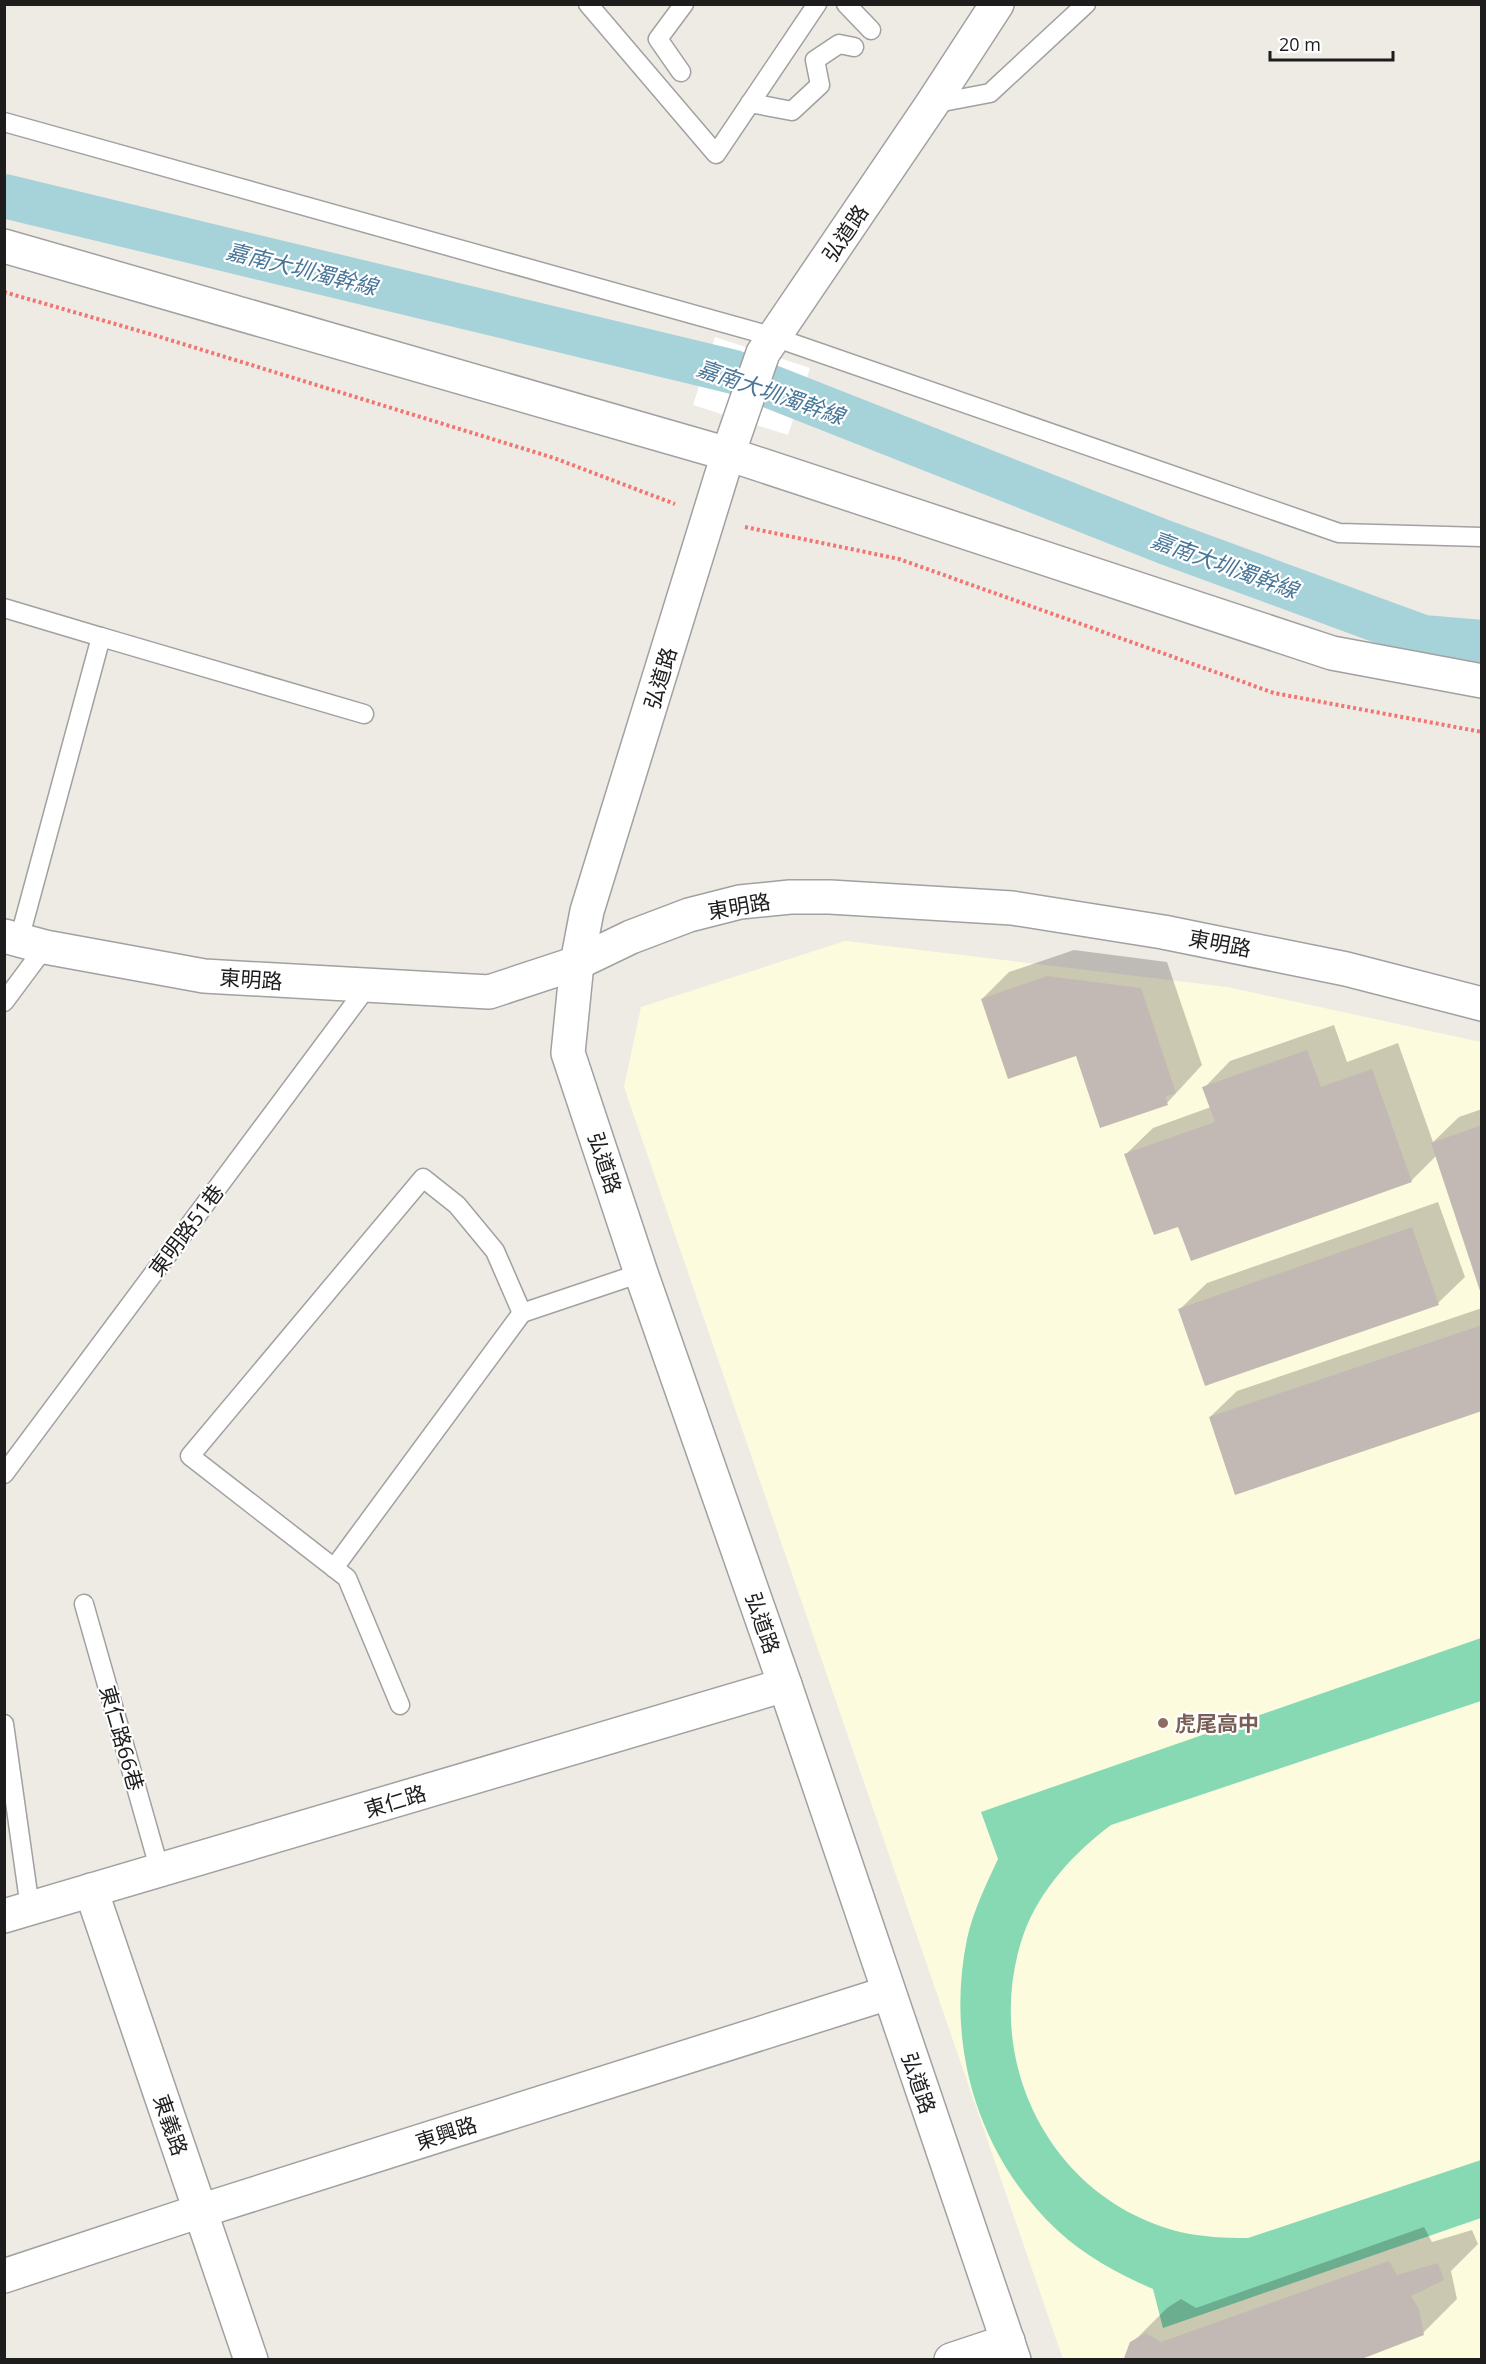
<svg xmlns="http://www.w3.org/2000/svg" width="1486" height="2364" viewBox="0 0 1486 2364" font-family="'Open Sans','Noto Sans TC',sans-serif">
<rect width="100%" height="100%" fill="#eeeae4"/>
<!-- education -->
<path fill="#fdfbde" d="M845 941 1227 987 1481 1042V2359H1063L624 1087 641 1007Z"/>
<!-- pitch -->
<path fill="#86d9b3" d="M1481 1638V1701L1111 1825C1074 1853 1041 1888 1024 1933 980 2058 1049 2199 1180 2232 1202 2237 1225 2238 1248 2238L1481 2160V2218L1163 2328 1153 2289C1118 2274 1085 2256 1057 2230 978 2156 945 2045 967 1939 973 1911 986 1885 998 1859L981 1812Z"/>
<!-- pier -->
<path fill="#fff" d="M715 337 810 368 788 435 693 405Z"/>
<!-- shadow -->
<g fill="#0003">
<path d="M1074 950 1167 962 1202 1065 1167 1103 1076 1054 982 999 1009 972Z"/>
<path d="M1334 1025 1347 1062 1398 1043 1433 1142 1459 1117 1482 1109V1290L1436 1156 1411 1181 1179 1225 1126 1154 1153 1128 1211 1107 1204 1088 1230 1061Z"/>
<path d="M1438 1202 1465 1277 1438 1303 1180 1309 1207 1283Z"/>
<path d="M1482 1308V1410L1210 1417 1237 1391Z"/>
<path d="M1424 2227 1432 2242 1472 2230 1478 2244 1451 2271 1457 2299 1423 2333 1354 2360 1125 2358 1132 2343 1167 2308 1181 2299 1196 2308Z"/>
</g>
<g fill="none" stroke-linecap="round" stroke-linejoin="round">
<!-- canal -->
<path stroke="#a6d2d9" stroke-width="44" d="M4 196 734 372 1167 543 1423 637 1482 642"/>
</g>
<!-- building -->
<g fill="#c2b9b4">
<path d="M1047 976 1141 988 1176 1093 1165 1097 1168 1105 1100 1128 1076 1056 1008 1079 981 999Z"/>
<path d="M1307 1050 1321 1087 1372 1069 1412 1182 1191 1261 1178 1227 1154 1235 1124 1154 1215 1122 1202 1087Z"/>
<path d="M1482 1125V1294H1481L1431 1143Z"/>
<path d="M1412 1227 1439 1305 1205 1386 1178 1309Z"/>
<path d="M1482 1325V1411L1235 1495 1209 1417Z"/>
<path d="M1389 2261 1397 2275 1438 2263 1444 2280 1411 2296 1419 2309 1424 2335 1359 2360 1124 2358 1130 2342 1146 2333 1161 2342Z"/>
</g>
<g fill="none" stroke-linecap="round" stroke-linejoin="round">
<!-- service casing -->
<g stroke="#a1a1a1" stroke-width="21">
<g id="service">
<path d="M588 4 716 154 817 4"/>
<path d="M846 4 871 30"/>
<path d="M681 72 658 39 684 4"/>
<path d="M750 103 792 111 820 85 815 60 839 44 854 47"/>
<path d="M932 104 990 93 1086 4"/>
<path d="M4 122 774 337 1339 533 1482 537"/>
<path d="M4 608 101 637"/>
<path d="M19 940 101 637 364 714"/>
<path d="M4 1002 45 947"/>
<path d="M4 1474 367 987"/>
<path d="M334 1568 522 1313"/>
<path d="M84 1604 160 1871"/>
<path d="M400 1705 347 1578 190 1456 423 1178 457 1205 495 1251 522 1313 641 1273"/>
<path d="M4 1724 30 1908"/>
</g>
</g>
<!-- minor casing -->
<g stroke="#a1a1a1" stroke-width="36">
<g id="minor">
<path d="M4 246 728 454 1332 653 1482 681"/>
<path d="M4 936 45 947 204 976 489 992 577 963 631 937 689 915 740 902 790 897H830L1012 908 1163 932 1346 969 1482 1004"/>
<path d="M91 1890 251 2360"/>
<path d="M4 1916 785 1685"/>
<path d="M4 2276 200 2211 888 1993"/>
<path d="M951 2360 1008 2341"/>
</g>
</g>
<!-- tertiary casing -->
<g stroke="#a1a1a1" stroke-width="36">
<path id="tertiary" d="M997 4 932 104 763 353 728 454 587 911 577 963 568 1053 641 1273 785 1685 1014 2360"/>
</g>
<!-- path -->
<g stroke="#f27571" stroke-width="4" stroke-dasharray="3 3" stroke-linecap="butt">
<path d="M4 292 157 336 554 458 675 504"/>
<path d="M745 527 899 559 1274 693 1482 732"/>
</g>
<!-- service -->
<use href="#service" stroke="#fff" stroke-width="18"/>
<!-- minor -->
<use href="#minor" stroke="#fff" stroke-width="33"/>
<!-- tertiary -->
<use href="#tertiary" stroke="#fff" stroke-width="33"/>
</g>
<!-- markers -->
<circle fill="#8d6e63" stroke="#fff" stroke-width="2" cx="1163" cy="1723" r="6"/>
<g text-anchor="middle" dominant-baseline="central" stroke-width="4.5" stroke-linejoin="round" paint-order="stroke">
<!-- street labels -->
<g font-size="21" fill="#1d1d1d" stroke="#fff">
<text transform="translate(845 233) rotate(-56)">弘道路</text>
<text transform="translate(660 678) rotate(-73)">弘道路</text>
<text transform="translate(739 906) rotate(-10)">東明路</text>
<text transform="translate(1220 943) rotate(11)">東明路</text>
<text transform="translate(251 979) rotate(4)">東明路</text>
<text transform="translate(605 1163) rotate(72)">弘道路</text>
<text transform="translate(186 1230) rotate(-53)">東明路51巷</text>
<text transform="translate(763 1623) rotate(71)">弘道路</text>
<text transform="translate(122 1738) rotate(74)">東仁路66巷</text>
<text transform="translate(395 1801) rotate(-17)">東仁路</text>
<text transform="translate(919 2083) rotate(71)">弘道路</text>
<text transform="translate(171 2125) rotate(71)">東義路</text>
<text transform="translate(446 2133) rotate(-18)">東興路</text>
</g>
<!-- education labels -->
<g font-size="21" font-weight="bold" fill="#785e54" stroke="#fff" text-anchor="start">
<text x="1175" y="1723">虎尾高中</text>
</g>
<!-- water labels -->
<g font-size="22" font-style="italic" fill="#497799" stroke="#fff">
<text transform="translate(302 268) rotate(14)">嘉南大圳濁幹線</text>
<text transform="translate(771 391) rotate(19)">嘉南大圳濁幹線</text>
<text transform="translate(1225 564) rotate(20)">嘉南大圳濁幹線</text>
</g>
</g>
<!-- border -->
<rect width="1486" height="2364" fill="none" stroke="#1d1d1d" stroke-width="12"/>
<!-- scale -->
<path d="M1270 51v9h123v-9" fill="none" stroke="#1d1d1d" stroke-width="3"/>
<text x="1279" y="51" font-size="18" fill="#1d1d1d" stroke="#ffffff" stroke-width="4.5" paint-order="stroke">20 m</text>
</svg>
